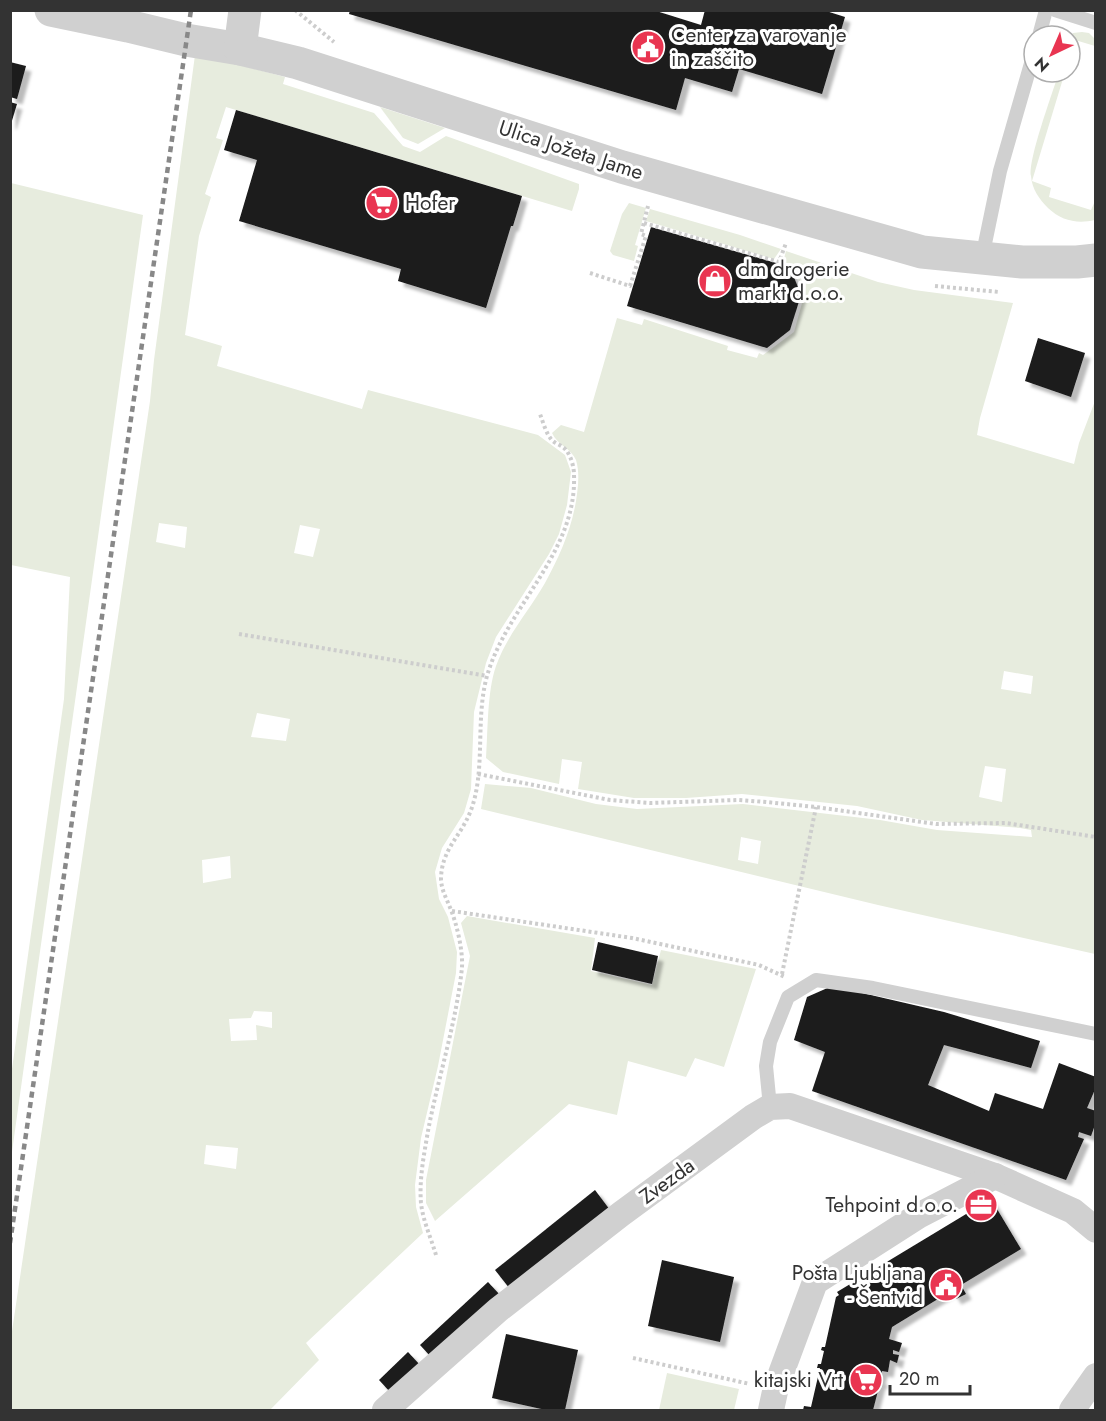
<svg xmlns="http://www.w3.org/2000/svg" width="1106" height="1421" viewBox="0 0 1106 1421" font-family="Jost,sans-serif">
<defs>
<filter id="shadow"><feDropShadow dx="5.5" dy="5.5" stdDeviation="1.5" flood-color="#0004"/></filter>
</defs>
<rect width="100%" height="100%" fill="#fff"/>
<!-- green -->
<g fill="#e7ecde" fill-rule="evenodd">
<path d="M1082 32 1089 33 1094 38 1095 46 1075 40 1070 56V38L1073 33Z"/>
<path d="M199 54 285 77 283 84 374 113 403 146 420 152 446 136 579 184V189L572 211 226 107 216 138 223 140 205 194 211 197 199 236 185 335 222 346 217 366 362 409 368 390 538 435 565 455 571 472 567 505 559 534 549 554 496 637 486 663 474 712 471 789 464 813 442 848 435 872 439 899 448 917 457 952 456 973 438 1066 421 1138 415 1185 416 1207 423 1233 306 1343 319 1360 270 1410H11V1338L150 401 154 360 195 55ZM159 523 187 527 185 548 156 542ZM300 525 320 529 313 557 294 553ZM257 713 290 719 286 741 251 737ZM230 856 231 878 203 883 202 860ZM254 1011 272 1012V1028L256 1025 257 1040 231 1041 229 1019 251 1018ZM206 1145 238 1148 236 1169 204 1164Z"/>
<path d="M1059 72H1065L1032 181 1051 188 1049 197 1091 210 1095 201V220C1077 224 1062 221 1048 208 1039 199 1032 189 1031 176 1028 159 1053 92 1059 72Z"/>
<path d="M380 107 445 128 418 144 403 138Z"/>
<path d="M11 183 143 215 11 1159V1076L64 699 70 577 11 565Z"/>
<path d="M629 203 646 208 635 245 638 246 634 261 613 255 610 251 622 214Z"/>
<path d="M650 209 740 235 781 249 774 259 646 221Z"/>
<path d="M786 251 878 282 914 290 1013 303 980 418 977 435 1074 464 1079 443 1095 401V954L878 905 481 809 485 784 531 788 596 804 637 809 743 804 880 820 937 830 1032 837 1031 830 1020 828 922 820 857 806 742 794 686 798H634L578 789 582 762 562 759 559 784 503 772 486 758C488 730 487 692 496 666 507 635 529 611 545 583 559 557 571 531 576 501 578 488 580 473 576 460 571 448 557 445 552 433L561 425 584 432 617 318 642 325 644 319 728 346 727 350 757 358 759 353 763 355 794 332 804 296 794 265 783 262ZM1004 671 1033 676 1031 694 1001 689ZM985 766 1006 769 1002 802 979 797ZM741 837 761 841 758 864 738 860Z"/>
<path d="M467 916 595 938 591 971 652 985 661 950 756 969 724 1067 695 1058 686 1077 628 1061 617 1115 569 1104 435 1221 426 1203V1180L470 956 461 923Z"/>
<path d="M667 1373 739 1389 734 1410H659Z"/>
</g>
<!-- building -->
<g fill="#1a1a1a" filter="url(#shadow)">
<path d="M350 10H653L701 25 705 10H823L845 17 822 94 739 69 732 92 685 78 676 110 349 14Z"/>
<path d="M10 62 26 66 17 99 10 97Z"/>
<path d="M10 102 17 104 11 124H10Z"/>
<path d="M236 110 522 196 513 226H511L486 308 398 281 401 269 239 221 257 160 224 150Z"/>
<path d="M651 227 790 267 801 295 790 330 767 348 627 306Z"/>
<path d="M1038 338 1085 353 1071 397 1025 381Z"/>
<path d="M598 942 658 956 652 984 592 970Z"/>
<path d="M832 986 944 1012 1040 1041 1031 1068 944 1045 928 1085 989 1111 995 1093 1043 1109 1059 1063 1096 1077V1087L1087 1108 1096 1111V1122L1091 1136 1079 1132 1078 1137 1084 1139 1066 1180 812 1091 825 1052 794 1040 807 997Z"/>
<path d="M595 1190 610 1210 510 1289 495 1270Z"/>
<path d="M991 1199 1021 1249 961 1285 966 1294 956 1299 951 1291 892 1327 889 1339 902 1343 899 1352 893 1350V1354L899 1355 897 1363 890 1360 888 1372 882 1371 880 1379 882 1380 881 1384 880 1383 873 1410H803L804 1406 811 1407 820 1368H817L818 1364H821L824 1351 821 1350 822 1347H825L836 1297 839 1295 837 1292Z"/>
<path d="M662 1260 734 1277 720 1342 648 1326Z"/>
<path d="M488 1282 500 1295 432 1358 420 1345Z"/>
<path d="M506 1334 578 1350 565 1410H546L492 1398Z"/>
<path d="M408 1352 420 1365 391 1393 379 1380Z"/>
</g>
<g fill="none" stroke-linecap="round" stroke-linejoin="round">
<!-- path -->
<g stroke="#cdcdcd" stroke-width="4" stroke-dasharray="3 3" stroke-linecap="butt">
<path d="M295 10 334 42"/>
<path d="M644 223 779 262 786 243"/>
<path d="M590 273 630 286 646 236 641 234 648 206"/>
<path d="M935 286 999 292"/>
<path d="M239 634 487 676"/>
<path d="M478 774 610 800 650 803 738 800 766 802 816 807 936 824 1006 823 1096 837"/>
<path d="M452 911 632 938 759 965 785 977"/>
<path d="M782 974 816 807"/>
<path d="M436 1255C431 1238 423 1221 421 1203 419 1179 424 1155 428 1131 438 1078 457 1020 462 967 463 951 457 925 451 910 447 899 442 892 441 880 441 849 461 837 471 810 486 770 475 719 487 676 507 606 577 553 574 475 574 467 571 456 566 450 562 445 555 444 551 439 546 433 543 422 540 414"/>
<path d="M633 1358 750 1384"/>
</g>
<!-- service -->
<g stroke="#d0d0d0" stroke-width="14">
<path d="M1055 10 1096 23"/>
<path d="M1039 36 1046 10"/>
<path d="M982 258 1000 171 1034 53"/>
<path d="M770 1107 766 1066 770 1042 788 997 816 980 873 988 1096 1034"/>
</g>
<!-- minor -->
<g stroke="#d0d0d0" stroke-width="26">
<path d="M385 1410 498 1310 621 1214 753 1117 770 1107 790 1106 995 1176 1073 1211 1096 1230"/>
<path d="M771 1410 776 1387 815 1282 918 1216 995 1176"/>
<path d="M1072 1410 1096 1376"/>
</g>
<!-- tertiary -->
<g stroke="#d0d0d0" stroke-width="33">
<path d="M51 10 128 26 186 40 240 49 298 63 622 167 922 252 1022 262H1077L1096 260"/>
<path d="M240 49 245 10"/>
</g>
<!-- rail -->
<path stroke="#888" stroke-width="4.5" stroke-dasharray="6 4.5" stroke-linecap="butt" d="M10 1243 191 10"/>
</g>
<!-- icons -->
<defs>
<g id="civic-disc" transform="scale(1.725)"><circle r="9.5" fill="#e93551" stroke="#fff"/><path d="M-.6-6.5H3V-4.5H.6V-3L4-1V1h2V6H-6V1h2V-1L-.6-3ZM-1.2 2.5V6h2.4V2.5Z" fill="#fff"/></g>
<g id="supermarket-disc" transform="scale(1.725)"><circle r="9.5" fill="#e93551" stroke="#fff"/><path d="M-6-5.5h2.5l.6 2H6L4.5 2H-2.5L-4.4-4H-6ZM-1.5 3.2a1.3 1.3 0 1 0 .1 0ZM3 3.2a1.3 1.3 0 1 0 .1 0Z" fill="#fff"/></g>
<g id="shop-disc" transform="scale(1.725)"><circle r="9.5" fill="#e93551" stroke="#fff"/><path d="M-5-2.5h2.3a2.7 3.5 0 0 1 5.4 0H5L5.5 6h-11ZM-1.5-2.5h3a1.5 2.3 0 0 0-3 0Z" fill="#fff"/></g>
<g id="office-disc" transform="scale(1.725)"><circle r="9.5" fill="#e93551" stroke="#fff"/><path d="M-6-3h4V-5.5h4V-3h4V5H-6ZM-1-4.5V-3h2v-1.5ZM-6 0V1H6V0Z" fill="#fff"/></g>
</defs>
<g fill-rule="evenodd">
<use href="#civic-disc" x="648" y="47"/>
<use href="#supermarket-disc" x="382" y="203"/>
<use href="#shop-disc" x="715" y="281"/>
<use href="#office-disc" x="981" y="1205"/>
<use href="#civic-disc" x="946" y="1285"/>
<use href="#supermarket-disc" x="866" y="1380"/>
</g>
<g text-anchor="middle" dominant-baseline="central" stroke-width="6" stroke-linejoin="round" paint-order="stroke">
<!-- poi labels -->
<g font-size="21" fill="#333" stroke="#fff" text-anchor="start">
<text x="671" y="35">Center za varovanje<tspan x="671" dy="24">in zaščito</tspan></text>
<text x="405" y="203">Hofer</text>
<text x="738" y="269">dm drogerie<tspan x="738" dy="24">markt d.o.o.</tspan></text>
<text x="958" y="1205" text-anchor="end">Tehpoint d.o.o.</text>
<text x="923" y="1273" text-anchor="end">Pošta Ljubljana<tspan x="923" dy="24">- Šentvid</tspan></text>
<text x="843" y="1380" text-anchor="end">kitajski Vrt</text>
</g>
<!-- street labels -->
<g font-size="21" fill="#333" stroke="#fff">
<text transform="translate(571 150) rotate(18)">Ulica Jožeta Jame</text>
<text transform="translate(667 1181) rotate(-36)">Zvezda</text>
</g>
</g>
<!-- border -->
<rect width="1106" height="1421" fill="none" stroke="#333333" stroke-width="24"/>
<!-- north arrow -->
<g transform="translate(1052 54) rotate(224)"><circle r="28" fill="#ffffff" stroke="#adadad" stroke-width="1.5"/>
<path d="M0-4.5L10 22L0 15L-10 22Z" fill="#e93551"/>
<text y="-9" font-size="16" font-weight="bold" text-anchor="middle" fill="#333333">N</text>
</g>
<!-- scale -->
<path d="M890 1385v9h80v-9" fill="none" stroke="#333333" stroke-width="3"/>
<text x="899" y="1385" font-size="18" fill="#333333" stroke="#ffffff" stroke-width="4.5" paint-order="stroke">20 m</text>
</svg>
